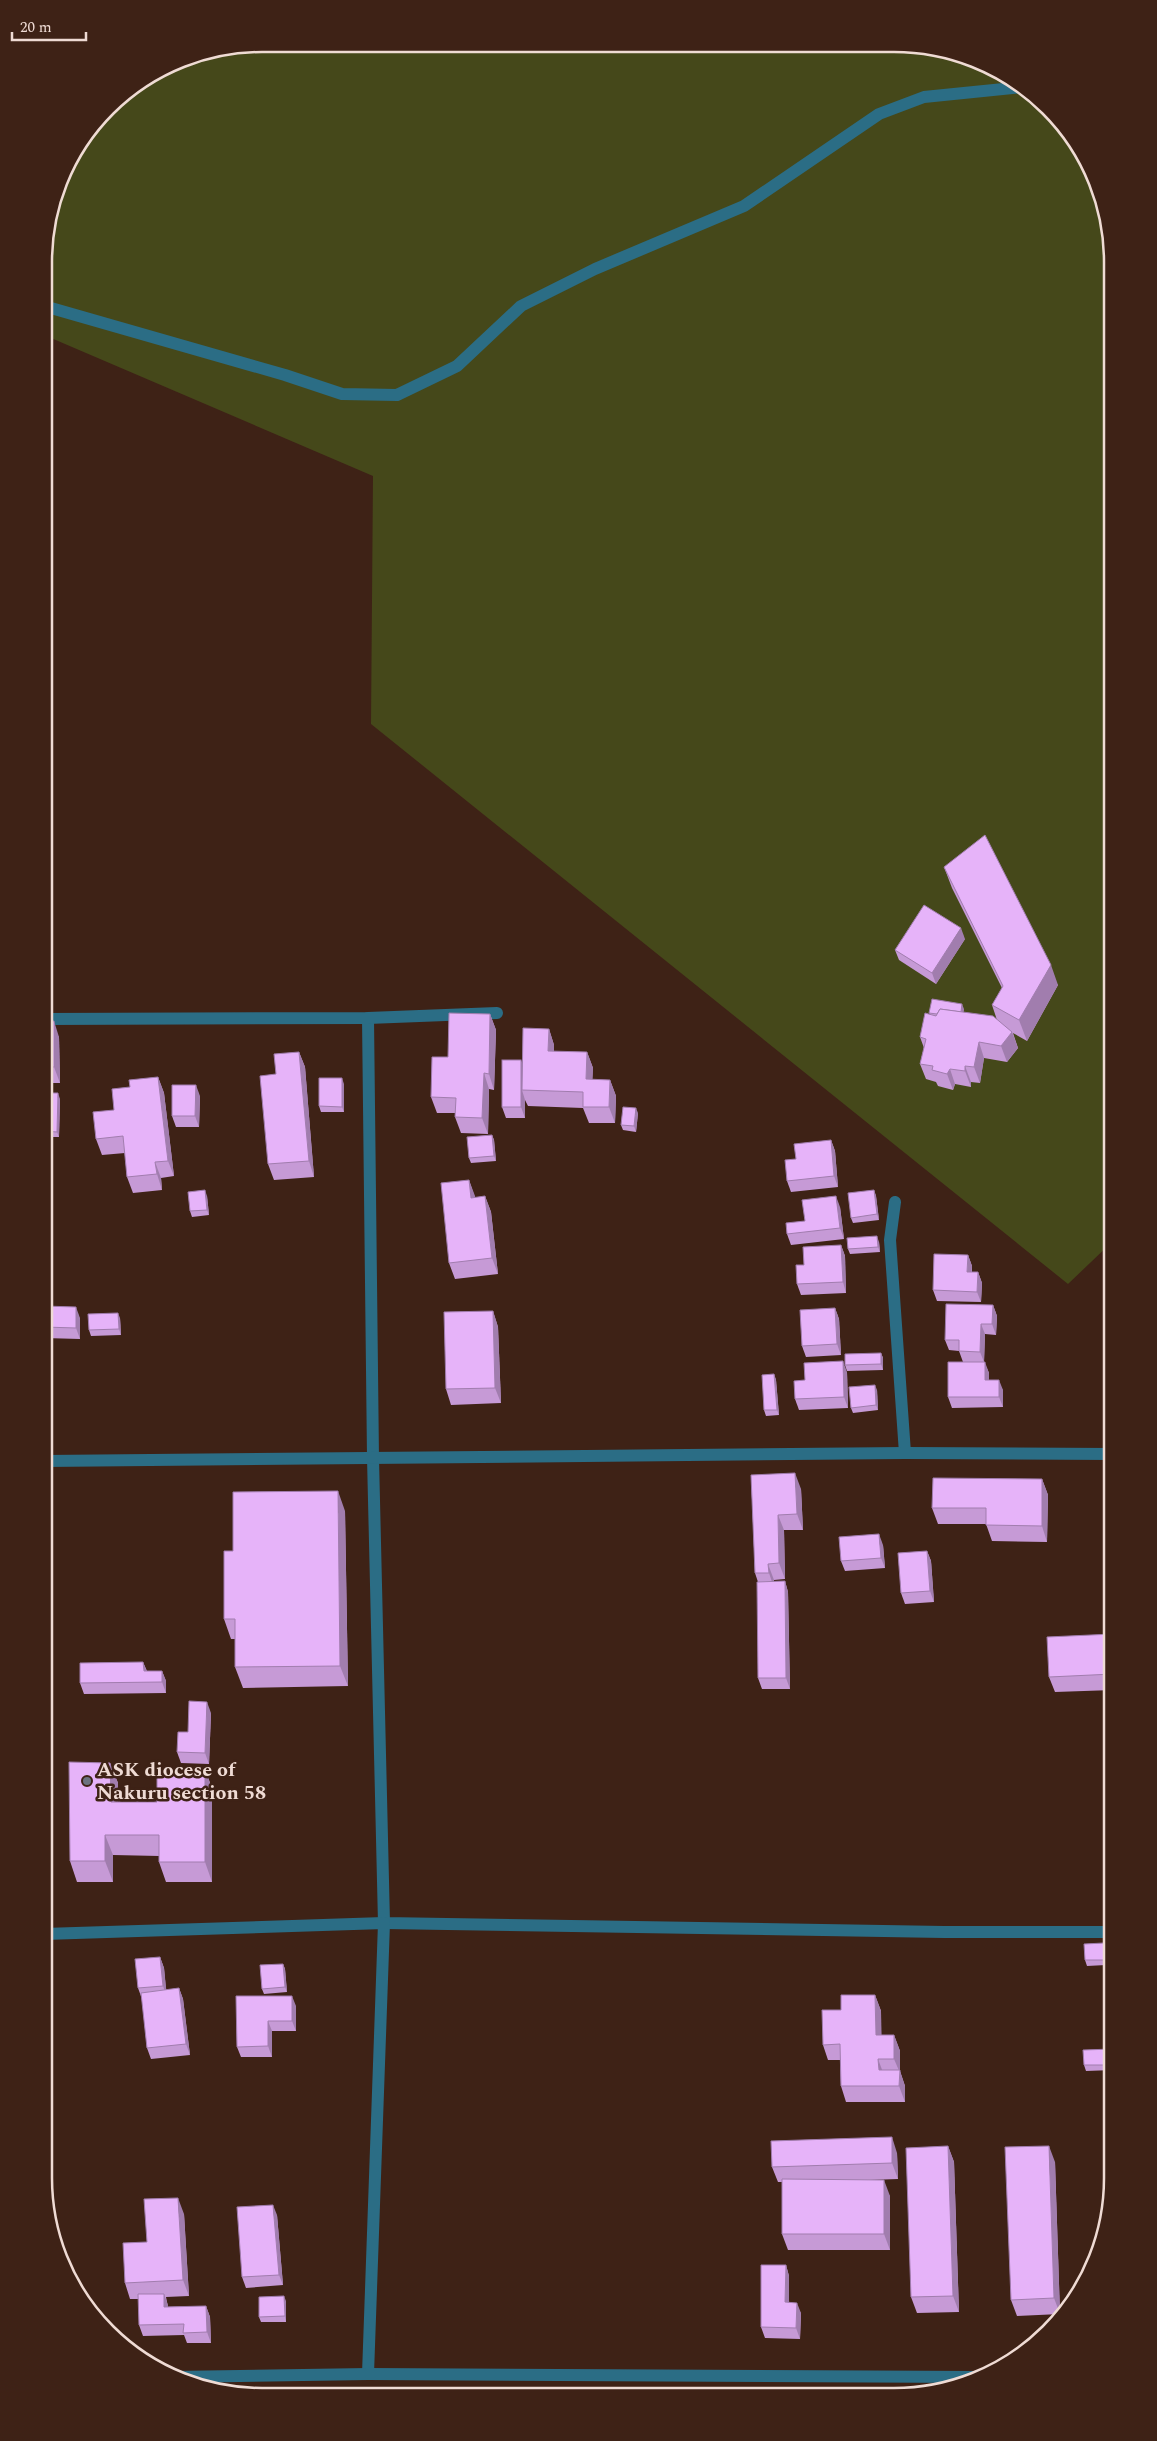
<svg xmlns="http://www.w3.org/2000/svg" width="1157" height="2441" viewBox="0 0 1157 2441" font-family="Spectral,serif">
<rect width="100%" height="100%" fill="#3e2216"/>
<!-- green -->
<path fill="#45481a" d="M263 44 937 48 991 66 1039 98 1076 141 1106 206 1113 263V1241L1068 1284 371 724 373 476 44 335V248L66 166 118 98 179 60Z"/>
<g fill="none" stroke-linecap="round" stroke-linejoin="round">
<!-- minor -->
<g stroke="#2b6d85" stroke-width="12">
<path d="M44 306 285 375 342 394 397 395 457 366 521 306 595 269 744 206 879 114 924 97 1022 87"/>
<path d="M368 1018 373 1458 384 1923 944 1932H1113"/>
<path d="M44 1019 368 1018 497 1013"/>
<path d="M895 1202 890 1240 905 1453"/>
<path d="M44 1461 905 1453 1113 1454"/>
<path d="M44 1934 384 1923 368 2374"/>
<path d="M172 2377 368 2374 978 2377"/>
</g>
</g>
<!-- wall -->
<g fill="#c69ad6">
<path d="M944 867 1058 985 1027 1041 1013 1033 1018 1048 1007 1062 984 1058 980 1083 971 1082V1087L955 1084 953 1090 938 1086 936 1082 926 1079 920 1064 924 1048 920 1037 930 1014 929 1013 964 1009 963 1013 997 1020 992 1005 1002 988 952 888Z"/>
<path d="M965 939 936 984 899 960 895 950Z"/>
<path d="M490 1014 496 1030 494 1090 489 1089 488 1134 461 1133 455 1117V1113H437L431 1097 448 1057Z"/>
<path d="M44 1022 59 1037 60 1083H44Z"/>
<path d="M549 1029 554 1045V1052H587L593 1068 592 1080H610L616 1096 615 1123H589L583 1108 528 1106 525 1100V1118H506L502 1107 521 1060 522 1064Z"/>
<path d="M299 1052 305 1067 314 1177 274 1180 268 1164 276 1074Z"/>
<path d="M158 1077 164 1093 174 1176 161 1178 162 1190 133 1193 127 1177 125 1153 102 1155 96 1139 130 1087Z"/>
<path d="M344 1084V1112H321L319 1106Z"/>
<path d="M44 1093 60 1099 59 1137H44Z"/>
<path d="M200 1096 199 1127H176L172 1116Z"/>
<path d="M638 1113 636 1132 623 1130 621 1125Z"/>
<path d="M492 1135 494 1140 496 1161 471 1163 469 1158Z"/>
<path d="M831 1140 835 1151 838 1187 791 1192 787 1181 796 1159Z"/>
<path d="M469 1180 475 1198 485 1196 491 1212 498 1274 455 1279 449 1263Z"/>
<path d="M874 1190 876 1196 879 1220 853 1223 851 1218Z"/>
<path d="M207 1196 209 1215 192 1217 190 1211Z"/>
<path d="M840 1207 844 1239 791 1245 787 1234 805 1221Z"/>
<path d="M879 1242 880 1252 850 1254 848 1249Z"/>
<path d="M841 1245 845 1256 846 1293 801 1295 797 1284 804 1265Z"/>
<path d="M968 1255 972 1266V1272H978L982 1283 981 1302 937 1301 933 1290Z"/>
<path d="M993 1305 997 1316 996 1335 985 1334 984 1362 989 1373V1380L1003 1390V1407L952 1408 948 1397 975 1362H963L959 1351 949 1350 945 1340Z"/>
<path d="M44 1306 80 1318V1339L44 1338Z"/>
<path d="M835 1308 839 1319 841 1355 806 1357 802 1346Z"/>
<path d="M493 1311 498 1327 501 1403 451 1405 446 1389Z"/>
<path d="M120 1318 121 1335 91 1336 89 1330Z"/>
<path d="M881 1353 883 1358V1370L847 1371 845 1365Z"/>
<path d="M847 1372 848 1408 799 1410 795 1399 805 1380Z"/>
<path d="M774 1374 776 1380 779 1415 766 1416 764 1410Z"/>
<path d="M877 1390 878 1410 853 1413 851 1408Z"/>
<path d="M751 1475 801 1489 803 1530H784L785 1579 774 1580V1582L785 1581 788 1592 790 1689H762L758 1678V1582L755 1573Z"/>
<path d="M1042 1479 1048 1495 1047 1542 992 1541 986 1524H938L932 1508Z"/>
<path d="M345 1511 348 1686 243 1688 235 1667V1639H231L224 1619 233 1551Z"/>
<path d="M883 1545 885 1568 845 1571 841 1561Z"/>
<path d="M927 1551 931 1561 934 1602 905 1604 901 1593Z"/>
<path d="M1113 1634V1690L1055 1692 1049 1677Z"/>
<path d="M143 1662 147 1671H162L166 1681V1693L84 1694 80 1683Z"/>
<path d="M211 1713 209 1764 181 1763 177 1752 188 1732Z"/>
<path d="M1113 1741V1845L1110 1838Z"/>
<path d="M110 1763 118 1783V1802H157L205 1768 212 1789V1882H166L159 1862V1856L113 1855V1882H77L70 1861Z"/>
<path d="M1106 1949V1965L1087 1966 1085 1960Z"/>
<path d="M160 1957 164 1968 166 1990 179 1988 183 1999 190 2055 151 2059 147 2048 142 1999 138 1988Z"/>
<path d="M283 1964 285 1969 287 1992 264 1994 262 1989Z"/>
<path d="M875 1995 881 2011V2035H894L900 2051V2071L905 2086V2102H846L841 2086 840 2060H828L823 2045 841 2010Z"/>
<path d="M236 1996 296 2006V2031H272V2057H241L237 2047Z"/>
<path d="M1113 2049V2070L1086 2071 1084 2065Z"/>
<path d="M948 2146 954 2162 959 2312 917 2313 911 2297Z"/>
<path d="M897 2153 898 2179 870 2180 890 2196V2250H788L782 2234V2182H778L772 2167Z"/>
<path d="M1055 2162 1060 2314 1017 2316 1011 2300Z"/>
<path d="M184 2214 189 2296 166 2297 168 2307 206 2306 210 2317 211 2343H187L184 2335 143 2336 139 2325V2299H130L125 2283 147 2242Z"/>
<path d="M277 2215 283 2285 246 2288 242 2277Z"/>
<path d="M786 2265 789 2276V2302L801 2313 800 2339 765 2338 761 2327Z"/>
<path d="M286 2301V2322H261L259 2317Z"/>
</g>
<!-- shaded-wall -->
<g fill="#a17dae">
<path d="M961 928 965 939 936 984 932 973Z"/>
<path d="M1051 965 1058 985 1027 1041 1019 1020Z"/>
<path d="M962 1004 964 1009 961 1023 960 1018Z"/>
<path d="M490 1014 496 1030 494 1090 489 1074Z"/>
<path d="M54 1021 59 1037 60 1083 54 1067Z"/>
<path d="M549 1029 554 1045V1067L548 1051Z"/>
<path d="M1012 1032 1018 1048 1007 1062 1001 1046Z"/>
<path d="M979 1042 984 1058 980 1083 974 1067Z"/>
<path d="M299 1052 305 1067 314 1177 309 1161Z"/>
<path d="M587 1052 593 1068 592 1095 586 1079Z"/>
<path d="M521 1060 525 1071 522 1090 525 1100V1118L521 1107Z"/>
<path d="M965 1066 971 1082V1087L965 1071Z"/>
<path d="M950 1069 955 1084 953 1090 947 1074Z"/>
<path d="M484 1073 489 1089 488 1134 482 1118Z"/>
<path d="M158 1077 164 1093 174 1176 168 1161Z"/>
<path d="M342 1078 344 1084V1112L342 1107Z"/>
<path d="M610 1080 616 1096 615 1123 609 1107Z"/>
<path d="M196 1085 200 1096 199 1127 195 1116Z"/>
<path d="M58 1093 60 1099 59 1137 57 1132Z"/>
<path d="M636 1108 638 1113 636 1132 634 1126Z"/>
<path d="M492 1135 494 1140 496 1161 494 1156Z"/>
<path d="M831 1140 835 1151 838 1187 834 1176Z"/>
<path d="M155 1162 161 1178 162 1190 157 1174Z"/>
<path d="M469 1180 475 1196 477 1214 471 1198Z"/>
<path d="M205 1190 207 1196 209 1215 207 1210Z"/>
<path d="M874 1190 876 1196 879 1220 877 1214Z"/>
<path d="M485 1196 491 1212 498 1274 492 1258Z"/>
<path d="M836 1196 840 1207 844 1239 840 1228Z"/>
<path d="M877 1236 879 1242 880 1252 878 1247Z"/>
<path d="M841 1245 845 1256 846 1293 843 1282Z"/>
<path d="M968 1255 972 1266 971 1282 967 1272Z"/>
<path d="M978 1272 982 1283 981 1302 977 1292Z"/>
<path d="M993 1305 997 1316 996 1335 992 1324Z"/>
<path d="M76 1307 80 1318V1339L76 1328Z"/>
<path d="M835 1308 839 1319 841 1355 837 1344Z"/>
<path d="M493 1311 498 1327 501 1403 495 1388Z"/>
<path d="M118 1313 120 1318 121 1335 119 1329Z"/>
<path d="M981 1324 985 1334 984 1362 980 1352Z"/>
<path d="M881 1353 883 1358V1370L881 1364Z"/>
<path d="M843 1361 847 1372 848 1408 844 1397Z"/>
<path d="M985 1362 989 1373V1390L985 1380Z"/>
<path d="M774 1374 776 1380 779 1415 777 1410Z"/>
<path d="M999 1380 1003 1390V1407L999 1397Z"/>
<path d="M875 1385 877 1390 878 1410 876 1405Z"/>
<path d="M795 1473 801 1489 803 1530 797 1514Z"/>
<path d="M1042 1479 1048 1495 1047 1542 1042 1526Z"/>
<path d="M338 1491 345 1511 348 1686 340 1666Z"/>
<path d="M778 1515 784 1530 785 1579 779 1563Z"/>
<path d="M879 1534 883 1545 885 1568 881 1558Z"/>
<path d="M927 1551 931 1561 934 1602 930 1591Z"/>
<path d="M768 1564 774 1580V1588L769 1573Z"/>
<path d="M785 1581 788 1592 790 1689 786 1678Z"/>
<path d="M143 1662 147 1672 144 1671Z"/>
<path d="M162 1671 166 1681V1693L162 1682Z"/>
<path d="M207 1702 211 1713 209 1764 205 1753Z"/>
<path d="M110 1763 118 1783V1823L111 1802Z"/>
<path d="M205 1768 212 1789V1882L205 1862Z"/>
<path d="M105 1835 113 1855V1882L105 1861Z"/>
<path d="M1104 1943 1106 1949V1965L1104 1960Z"/>
<path d="M160 1957 164 1968 167 1997 163 1986Z"/>
<path d="M283 1964 285 1969 287 1992 285 1987Z"/>
<path d="M179 1988 183 1999 190 2055 186 2044Z"/>
<path d="M875 1995 881 2011 882 2051 876 2035Z"/>
<path d="M292 1996 296 2006V2031L292 2021Z"/>
<path d="M268 2021 272 2031V2057L268 2046Z"/>
<path d="M894 2035 900 2051V2071L905 2086V2102L899 2086 900 2073 894 2059Z"/>
<path d="M878 2059 884 2075 885 2086 879 2070Z"/>
<path d="M892 2137 897 2153 898 2179 892 2163Z"/>
<path d="M948 2146 954 2162 959 2312 953 2296Z"/>
<path d="M1049 2146 1055 2162 1060 2314 1054 2298Z"/>
<path d="M884 2180 890 2196V2250L884 2234Z"/>
<path d="M178 2198 184 2214 189 2296 183 2280Z"/>
<path d="M273 2205 277 2215 283 2285 279 2275Z"/>
<path d="M786 2265 789 2276V2313L785 2302Z"/>
<path d="M164 2294 168 2305V2317L164 2307Z"/>
<path d="M284 2296 286 2301V2322L285 2316Z"/>
<path d="M797 2303 801 2313 800 2339 796 2328Z"/>
<path d="M206 2306 210 2317 211 2343 207 2332Z"/>
</g>
<!-- building -->
<g fill="#e6b3f9" stroke="#a17dae">
<path d="M985 835 1051 965 1019 1020 992 1005 1003 986 944 867Z"/>
<path d="M924 905 961 928 932 973 895 950Z"/>
<path d="M932 999 962 1004 961 1012 940 1009 937 1014 929 1013Z"/>
<path d="M940 1009 993 1016 1012 1032 1001 1046 979 1042 974 1067 965 1066V1071L950 1069 947 1074 932 1070 933 1066 920 1064 926 1039 920 1037 925 1013 936 1016Z"/>
<path d="M449 1013 490 1014 489 1074 484 1073 482 1118 455 1117 456 1098 431 1097 432 1057H448Z"/>
<path d="M54 1021V1067H44V1022Z"/>
<path d="M523 1028 549 1029 548 1051 587 1052 586 1079 610 1080 609 1107H583V1092L522 1090Z"/>
<path d="M299 1052 309 1161 268 1164 260 1076 276 1074 274 1054Z"/>
<rect x="502" y="1060" width="19" height="47"/>
<path d="M158 1077 168 1161 155 1162 157 1174 127 1177 123 1136 96 1139 93 1112 114 1110 112 1089 130 1087 129 1080Z"/>
<path d="M319 1078H342V1107L319 1106Z"/>
<path d="M172 1085H196L195 1116H172Z"/>
<path d="M44 1093H58L57 1132 44 1131Z"/>
<path d="M623 1107 636 1108 634 1126 621 1125Z"/>
<path d="M492 1135 494 1156 469 1158 467 1137Z"/>
<path d="M831 1140 834 1176 787 1181 785 1160 796 1159 794 1144Z"/>
<path d="M469 1180 471 1198 485 1196 492 1258 449 1263 441 1183Z"/>
<path d="M205 1190 207 1210 190 1211 188 1192Z"/>
<path d="M874 1190 877 1214 851 1218 848 1193Z"/>
<path d="M836 1196 840 1228 787 1234 786 1223 805 1221 802 1200Z"/>
<path d="M877 1236 878 1247 848 1249 847 1238Z"/>
<path d="M841 1245 843 1282 797 1284 796 1265H804L803 1247Z"/>
<path d="M934 1254 968 1255 967 1272H978L977 1292 933 1290Z"/>
<path d="M946 1304 993 1305 992 1324H981L980 1352 959 1351V1340H945Z"/>
<path d="M44 1306 76 1307V1328L44 1327Z"/>
<path d="M835 1308 837 1344 802 1346 800 1310Z"/>
<path d="M493 1311 495 1388 446 1389 444 1312Z"/>
<path d="M118 1313 119 1329 89 1330 88 1314Z"/>
<path d="M881 1353V1364L845 1365V1354Z"/>
<path d="M843 1361 844 1397 795 1399 794 1381 805 1380 804 1363Z"/>
<path d="M948 1362H985V1380H999V1397H948Z"/>
<path d="M774 1374 777 1410H764L762 1375Z"/>
<path d="M875 1385 876 1405 851 1408 849 1387Z"/>
<path d="M795 1473 797 1514 778 1515 779 1563 768 1564 769 1573H755L751 1475Z"/>
<path d="M933 1478 1042 1479V1526L986 1525V1508H932Z"/>
<path d="M338 1491 340 1666 235 1667V1619H224V1551H233V1492Z"/>
<path d="M879 1534 881 1558 841 1561 839 1537Z"/>
<path d="M927 1551 930 1591 901 1593 898 1553Z"/>
<path d="M785 1581 786 1678H758L757 1582Z"/>
<path d="M1113 1634V1674L1049 1677 1047 1637Z"/>
<path d="M143 1662 144 1671H162V1682L80 1683V1663Z"/>
<path d="M189 1701 207 1702 205 1753 177 1752 178 1732H188Z"/>
<path d="M1109 1741H1113V1838H1110Z"/>
<path d="M69 1762 110 1763 111 1802H157V1768H205V1862H159V1835H105V1861H70Z"/>
<path d="M1104 1943V1960H1085L1084 1944Z"/>
<path d="M160 1957 163 1986 138 1988 135 1959Z"/>
<path d="M283 1964 285 1987 262 1989 260 1965Z"/>
<path d="M179 1988 186 2044 147 2048 141 1993Z"/>
<path d="M841 1995H875L876 2035H894V2059H878L879 2070H900L899 2086H841L840 2044 823 2045 822 2010H841Z"/>
<path d="M236 1996H292V2021H268V2046L237 2047Z"/>
<path d="M1113 2049V2065H1084L1083 2050Z"/>
<path d="M892 2137V2163L772 2167 771 2141Z"/>
<path d="M948 2146 953 2296 911 2297 906 2148Z"/>
<path d="M1049 2146 1054 2298 1011 2300 1005 2147Z"/>
<path d="M782 2179 884 2180V2234H782Z"/>
<path d="M178 2198 183 2280 125 2283 123 2243 147 2242 144 2199Z"/>
<path d="M273 2205 279 2275 242 2277 237 2207Z"/>
<path d="M761 2265H786L785 2302 797 2303 796 2328 761 2327Z"/>
<path d="M138 2294H164V2307L206 2306 207 2332 183 2333 184 2324 139 2325Z"/>
<path d="M284 2296 285 2316 259 2317V2297Z"/>
</g>
<!-- markers -->
<circle fill="#6b7280" stroke="#3e2216" stroke-width="2" cx="87" cy="1781" r="5"/>
<g text-anchor="middle" dominant-baseline="central" stroke-width="5" stroke-linejoin="round" paint-order="stroke">
<!-- poi labels -->
<g font-size="20" font-weight="bold" fill="#efdbd4" stroke="#3e2216" text-anchor="start">
<text x="97" y="1770">ASK diocese of<tspan x="97" dy="23">Nakuru section 58</tspan></text>
</g>
</g>
<!-- crop -->
<path d="M0 0H1157V2441H0ZM262 52H894A210 210 0 0 1 1104 262V2178A210 210 0 0 1 894 2388H262A210 210 0 0 1 52 2178V262A210 210 0 0 1 262 52Z" fill="#3e2216" fill-rule="evenodd"/>
<path fill="none" stroke="#efdbd4" stroke-width="2.5" d="M262 52H894A210 210 0 0 1 1104 262V2178A210 210 0 0 1 894 2388H262A210 210 0 0 1 52 2178V262A210 210 0 0 1 262 52Z"/>
<!-- scale -->
<path d="M12 32v8h74v-8" fill="none" stroke="#efdbd4" stroke-width="2.5"/>
<text x="20" y="32" font-size="15" fill="#efdbd4" stroke="#3e2216" stroke-width="4" paint-order="stroke">20 m</text>
</svg>
